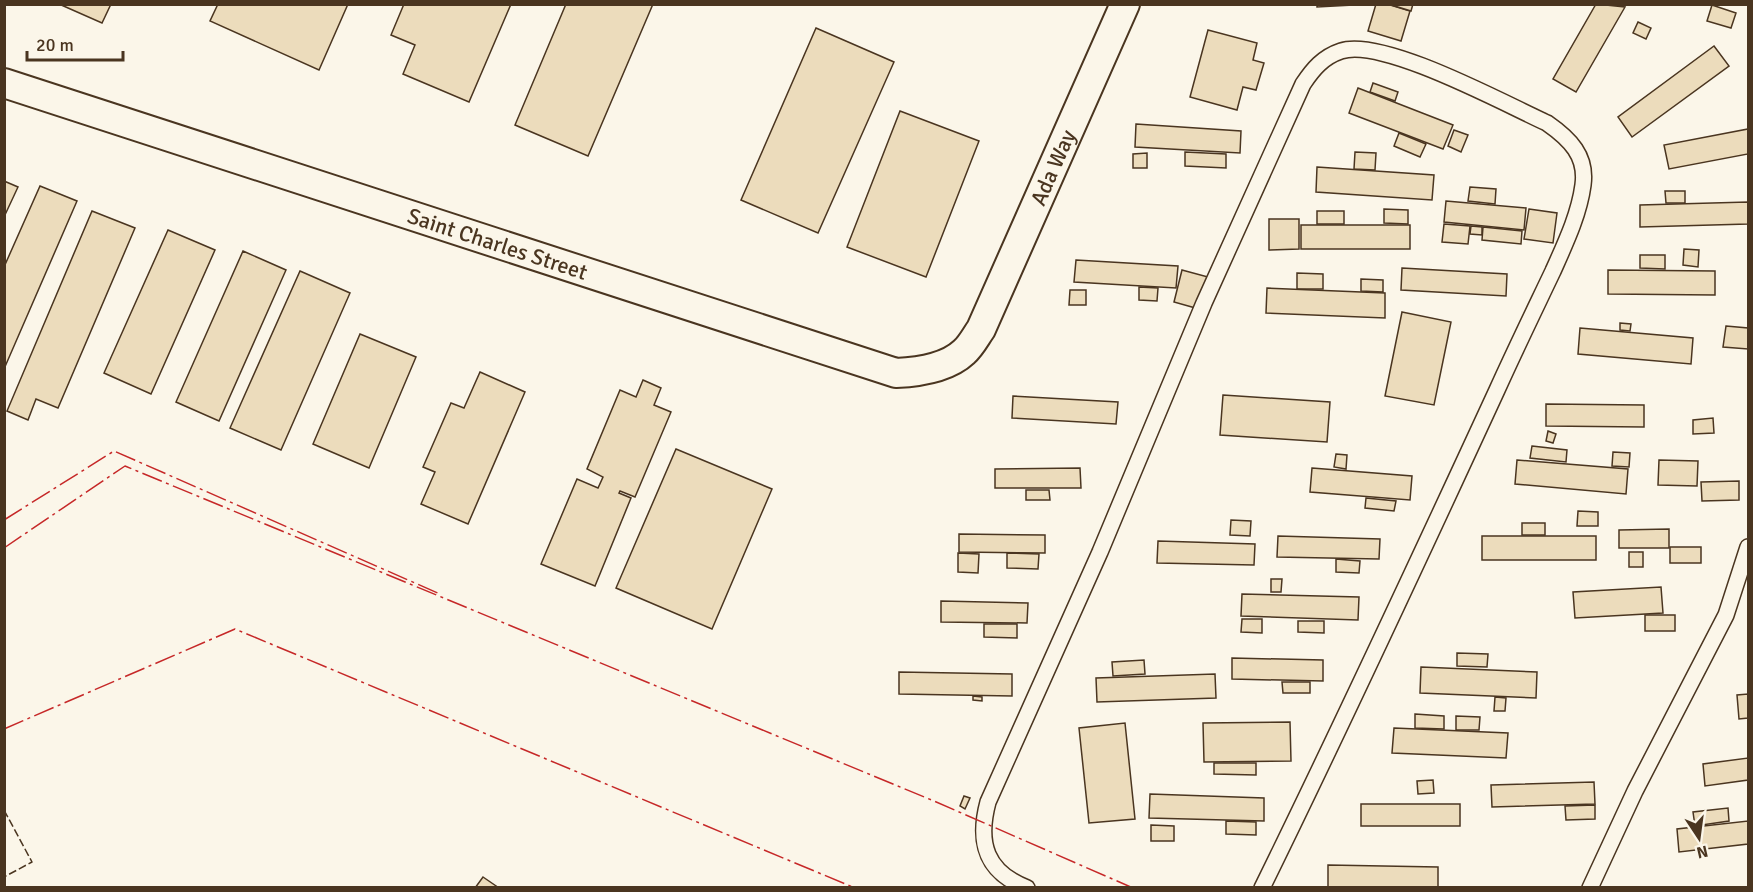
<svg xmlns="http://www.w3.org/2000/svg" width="1753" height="892" viewBox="0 0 1753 892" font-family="Signika,sans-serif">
<rect width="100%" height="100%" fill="#fbf6e9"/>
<!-- building -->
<g fill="#ecdcbc" stroke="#4a3520" stroke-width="1.5">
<path d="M59 4H111L102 23Z"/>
<path d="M218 4H348L319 70 210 21Z"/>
<path d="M404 4H511L469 102 403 74 415 45 391 35Z"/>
<path d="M566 4H653L588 156 515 125Z"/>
<path d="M1317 4H1353V5L1317 7Z"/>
<path d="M1376 4H1387L1410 11 1401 41 1368 31Z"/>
<path d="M1388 4H1413L1411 11Z"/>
<path d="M1596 4 1625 7 1576 92 1553 79Z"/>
<path d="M1712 5 1736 13 1731 28 1707 21Z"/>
<path d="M1638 22 1651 28 1646 39 1633 33Z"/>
<path d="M816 28 894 62 818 233 741 200Z"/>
<path d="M1208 30 1257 43 1253 60 1264 63 1256 90 1243 87 1237 110 1190 97Z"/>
<path d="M1714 46 1729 66 1632 137 1618 117Z"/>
<path d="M1373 83 1398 92 1395 101 1370 92Z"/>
<path d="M1358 88 1453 125 1443 149 1349 113Z"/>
<path d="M900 111 979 141 926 277 847 247Z"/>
<path d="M1136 124 1241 131 1240 153 1135 147Z"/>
<path d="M1748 129V154L1669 169 1664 145Z"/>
<path d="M1454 130 1468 135 1461 152 1448 146Z"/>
<path d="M1399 133 1426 144 1420 157 1394 146Z"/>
<path d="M1185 152 1226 154V168L1185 166Z"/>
<path d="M1355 152 1376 153 1375 170 1354 169Z"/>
<path d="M1147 153V168H1133V154Z"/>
<path d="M1317 167 1434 175 1432 200 1316 192Z"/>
<path d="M4 181 18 187 4 217Z"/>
<path d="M40 186 77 201 4 369V267Z"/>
<path d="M1470 187 1496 189 1495 204 1468 201Z"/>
<path d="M1665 191H1685V203H1666Z"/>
<path d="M1446 201 1526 208 1524 230 1444 222Z"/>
<path d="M1748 202V224L1640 227V205Z"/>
<path d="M1384 209 1408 210V224L1384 223Z"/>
<path d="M1529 209 1557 213 1553 243 1524 239Z"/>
<path d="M92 211 135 228 58 408 36 399 28 420 7 411Z"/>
<rect x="1317" y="211" width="27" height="13"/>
<path d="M1269 219H1299V249L1269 250Z"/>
<path d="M1444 224 1470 226 1468 244 1442 242Z"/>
<rect x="1301" y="225" width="109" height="24"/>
<path d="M1471 226 1482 227V235L1470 234Z"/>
<path d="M1483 227 1522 231 1521 244 1482 240Z"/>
<path d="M168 230 215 250 151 394 104 373Z"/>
<path d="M1684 249 1699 250 1698 267 1683 265Z"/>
<path d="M243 251 286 270 219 421 176 402Z"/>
<path d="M1640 255H1665V269L1640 268Z"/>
<path d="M1076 260 1178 266 1176 288 1074 282Z"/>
<path d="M1402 268 1507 274 1506 296 1401 290Z"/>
<path d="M1182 270 1208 277 1199 309 1174 302Z"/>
<path d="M1608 270 1715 271V295L1608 294Z"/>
<path d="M300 271 350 293 281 450 230 428Z"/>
<path d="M1297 273 1323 274V289H1297Z"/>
<path d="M1361 279 1383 280V292L1361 291Z"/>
<path d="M1139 287 1158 288 1157 301 1139 300Z"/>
<path d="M1267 288 1385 293V318L1266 313Z"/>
<path d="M1070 290H1086V305H1069Z"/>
<path d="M1402 312 1451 322 1434 405 1385 396Z"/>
<path d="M1620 323 1631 324 1630 331 1620 330Z"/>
<path d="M1726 326 1748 328V349L1723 347Z"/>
<path d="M1580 328 1693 338 1691 364 1578 354Z"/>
<path d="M360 334 416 357 369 468 313 444Z"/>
<path d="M480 372 525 392 468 524 421 504 435 472 423 467 451 403 464 408Z"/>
<path d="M643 380 661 388 654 405 671 412 635 497 620 491 619 493 631 498 595 586 541 564 577 479 598 488 603 477 587 469 620 390 636 397Z"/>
<path d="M1223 395 1330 402 1327 442 1220 435Z"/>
<path d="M1013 396 1118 402 1116 424 1012 418Z"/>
<path d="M1546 404 1644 405V427L1546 426Z"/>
<path d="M1713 418 1714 433 1693 434V420Z"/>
<path d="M1548 431 1556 434 1553 443 1546 441Z"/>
<path d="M1532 446 1567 450 1566 462 1530 458Z"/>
<path d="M676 449 772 489 712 629 616 588Z"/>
<path d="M1613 452 1630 453 1629 467 1612 466Z"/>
<path d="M1336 454 1347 455 1346 469 1334 467Z"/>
<path d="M1517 460 1628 469 1626 494 1515 484Z"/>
<path d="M1659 460 1698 461 1697 486 1658 485Z"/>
<path d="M1080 468 1081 488H995V469Z"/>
<path d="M1312 468 1412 476 1410 500 1310 492Z"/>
<path d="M1739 481V500L1702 501 1701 482Z"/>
<path d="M1026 490H1049L1050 500H1026Z"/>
<path d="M1366 498 1396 501 1394 511 1365 508Z"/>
<path d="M1578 511 1598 512V526H1577Z"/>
<path d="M1231 520 1251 521 1250 536 1230 535Z"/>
<rect x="1522" y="523" width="23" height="12"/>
<path d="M1669 529V548H1619V530Z"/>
<path d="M959 534 1045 535V553L959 552Z"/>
<path d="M1278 536 1380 539 1379 559 1277 557Z"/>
<rect x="1482" y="536" width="114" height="24"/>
<path d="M1158 541 1255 544 1254 565 1157 563Z"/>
<rect x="1670" y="547" width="31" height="16"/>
<rect x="1629" y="552" width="14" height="15"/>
<path d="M958 553 979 554 978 573 958 572Z"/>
<path d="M1007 553 1039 554 1038 569 1007 568Z"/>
<path d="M1336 559 1360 561 1359 573 1336 572Z"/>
<path d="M1271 579H1282L1281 592H1271Z"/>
<path d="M1661 587 1663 613 1575 618 1573 592Z"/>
<path d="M1242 594 1359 597 1358 620 1241 616Z"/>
<path d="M941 601 1028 603 1027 623 941 622Z"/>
<rect x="1645" y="615" width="30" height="16"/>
<path d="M1242 619H1262V633L1241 632Z"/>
<path d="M1298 621H1324V633L1298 632Z"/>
<path d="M984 624H1017V638L984 637Z"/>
<path d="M1457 653 1488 654 1487 667 1457 666Z"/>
<path d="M1232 658 1323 660V681L1232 679Z"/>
<path d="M1144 660 1145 674 1113 676 1112 662Z"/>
<path d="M1421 667 1537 672 1536 698 1420 693Z"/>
<path d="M899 672 1012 674V696L899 694Z"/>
<path d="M1215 674 1216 698 1097 702 1096 678Z"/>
<path d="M1282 682H1310V693H1283Z"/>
<path d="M1748 694V718L1739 719 1737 695Z"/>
<path d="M973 696 982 697V701L973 700Z"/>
<path d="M1495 697 1506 698 1505 711H1494Z"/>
<path d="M1415 714 1444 716V729L1415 728Z"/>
<path d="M1456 716 1480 717 1479 730H1456Z"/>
<path d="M1290 722 1291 761 1204 762 1203 723Z"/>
<path d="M1125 723 1135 819 1089 823 1079 728Z"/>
<path d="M1394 728 1508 733 1506 758 1392 753Z"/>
<path d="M1748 758V780L1705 786 1703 764Z"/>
<path d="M1214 763H1256V775L1214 774Z"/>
<path d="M1433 780 1434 793 1418 794 1417 781Z"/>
<path d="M1594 782 1595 804 1492 807 1491 785Z"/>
<path d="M1150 794 1264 798V821L1149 818Z"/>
<path d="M964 796 970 798 965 809 960 806Z"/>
<rect x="1361" y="804" width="99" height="22"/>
<path d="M1595 805V819L1566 820 1565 806Z"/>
<path d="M1728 808 1729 821 1695 826 1693 812Z"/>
<path d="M1226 821 1256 822V835L1226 834Z"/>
<path d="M1748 821V844L1679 852 1677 829Z"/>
<path d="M1151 825 1174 826V841H1151Z"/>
<path d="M1328 865 1438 867V888H1328Z"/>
<path d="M483 877 499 888H475Z"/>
</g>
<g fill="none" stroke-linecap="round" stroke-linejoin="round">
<!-- lane casing -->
<g stroke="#4a3520" stroke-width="18">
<g id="lane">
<path d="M1027 888C986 872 977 843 988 802L1100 552 1204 303 1303 84C1313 69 1323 57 1341 51 1382 37 1505 104 1547 123 1570 139 1587 156 1583 185 1579 215 1565 244 1553 271 1534 311 1515 350 1497 390 1420 557 1343 723 1262 888"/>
<path d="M1590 888 1635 791 1726 615 1748 547"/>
</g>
</g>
<!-- street casing -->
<g stroke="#4a3520" stroke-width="32">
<g id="street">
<path id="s1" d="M4 83 896 373C918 372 947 368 964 352 971 346 976 336 981 329L1125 4"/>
</g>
</g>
<!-- lane -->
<use href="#lane" stroke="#fbf6e9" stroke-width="15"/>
<!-- street -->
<use href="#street" stroke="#fbf6e9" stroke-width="28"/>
<!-- fence -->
<path stroke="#4a3520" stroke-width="1.5" stroke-dasharray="8 3" stroke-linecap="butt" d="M4 810 32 862 4 877"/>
<!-- power -->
<g stroke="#c62828" stroke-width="1.5" stroke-dasharray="21 4.5 3 4.5" stroke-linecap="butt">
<path d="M4 520 114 451 440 594"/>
<path d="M4 548 125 466 934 801 1133 888"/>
<path d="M4 729 235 629 855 888"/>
</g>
</g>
<g text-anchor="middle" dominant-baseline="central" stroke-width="4.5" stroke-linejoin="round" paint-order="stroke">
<!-- street labels -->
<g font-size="22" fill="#4a3520" stroke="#fbf6e9">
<text stroke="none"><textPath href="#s1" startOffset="1216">Ada Way</textPath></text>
<text stroke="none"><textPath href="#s1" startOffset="519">Saint Charles Street</textPath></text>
</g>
</g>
<!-- border -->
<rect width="1753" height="892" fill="none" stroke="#4a3520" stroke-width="12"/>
<!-- north arrow -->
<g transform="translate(1699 838) rotate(167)" stroke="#fbf6e9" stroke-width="4.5" paint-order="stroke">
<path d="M0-4.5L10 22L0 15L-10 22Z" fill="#4a3520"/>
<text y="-9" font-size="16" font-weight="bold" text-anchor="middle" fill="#4a3520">N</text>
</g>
<!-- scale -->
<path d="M27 51v9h96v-9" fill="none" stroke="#4a3520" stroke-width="3"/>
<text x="36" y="51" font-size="18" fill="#4a3520" stroke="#fbf6e9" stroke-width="4.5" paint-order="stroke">20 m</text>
</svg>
